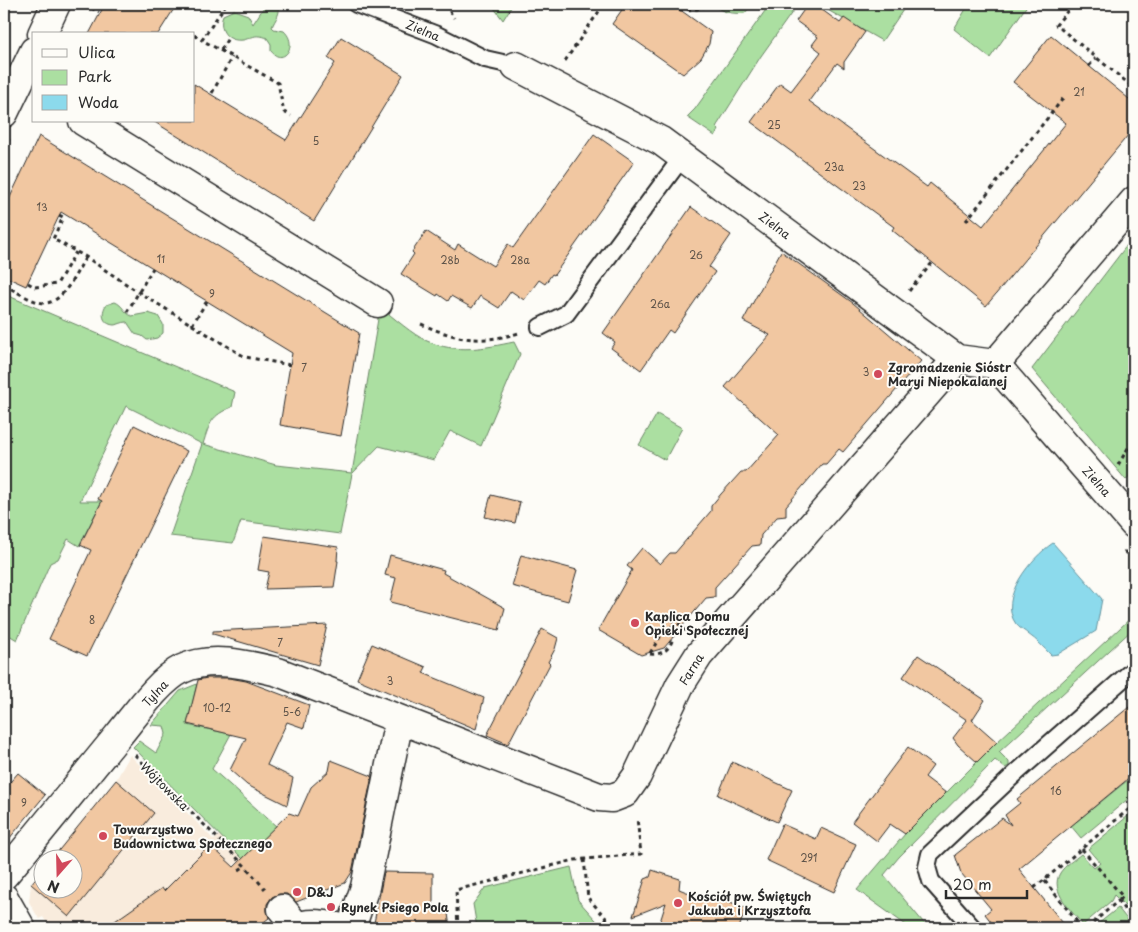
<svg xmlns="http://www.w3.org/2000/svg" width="1138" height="932" viewBox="0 0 1138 932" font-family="'Playpen Sans',sans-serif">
<rect width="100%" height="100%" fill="#fdfcf7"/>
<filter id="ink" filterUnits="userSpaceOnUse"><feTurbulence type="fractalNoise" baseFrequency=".02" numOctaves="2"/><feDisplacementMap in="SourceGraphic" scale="10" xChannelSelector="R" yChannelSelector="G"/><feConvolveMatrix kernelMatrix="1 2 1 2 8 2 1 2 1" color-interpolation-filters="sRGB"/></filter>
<g filter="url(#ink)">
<!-- built -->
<path fill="#f9ecdd" d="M130 755 214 840 219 835 243 859 136 928H50L43 917 39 919 29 902 31 884 42 870V890H72V860L51 859 116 780Z"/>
<!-- green -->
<g fill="#abdfa1" stroke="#6b8566">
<path d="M266 4H278C282 13 275 19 272 27L274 29 284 31C299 45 283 67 271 51V44L267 38C265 37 262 36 259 36 254 35 249 39 243 40 227 42 218 30 223 15L234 10 248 15 253 24Z"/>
<path d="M491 4H513L503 20Z"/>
<path d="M713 4H752L745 13C734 14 721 13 713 4Z"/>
<path d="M770 4H798L761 56 716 127 719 130 715 136 687 117 695 109Z"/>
<path d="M817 4H907L882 41Z"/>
<path d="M969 4H1028L990 58 954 29Z"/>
<path d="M1134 236V470L1126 480 1032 369Z"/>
<path d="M4 294 235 392 232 407C211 416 210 422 203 444L276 465 352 473 380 307C393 317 413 335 427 341 456 354 485 348 514 342L520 354 481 446 450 431 434 460 379 446 352 474 340 534 241 521 233 543 170 536 202 444 126 406 80 501H102L79 546 68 539 58 559 50 563 17 640 4 632Z"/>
<path d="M115 302C123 305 124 313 132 316L148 313 158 316 163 324V333L157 338 147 340 142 336 135 334 127 322C122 322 118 325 114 325 102 324 101 313 106 305Z"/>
<path d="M657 414 682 428 665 460 639 445Z"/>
<path d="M1134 615V628L999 752 1009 762V766L1005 768 995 760 899 857 884 875 928 928H904L906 925 857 890 905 834 997 742Z"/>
<path d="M197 684 187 725 231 734 212 769 276 826 243 859 133 747 139 741 156 753 166 734 164 726 151 725 180 691Z"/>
<path d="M1129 779 1134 786V794L1081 838 1071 826Z"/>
<path d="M1134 811V901L1129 903 1126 907 1114 895 1111 901 1083 925C1072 911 1049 891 1060 873 1065 865 1074 860 1081 854L1094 868 1100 863 1088 849Z"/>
<path d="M571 867 578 900 603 928H477L473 904 485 888Z"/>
<path d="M1118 908 1134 928H1093Z"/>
</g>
<!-- water -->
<path fill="#8cdaec" stroke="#65949f" d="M1053 543 1102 599 1096 631 1058 654 1051 655C1044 648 1037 640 1028 634 1025 631 1019 628 1016 624 997 598 1032 557 1053 543Z"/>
<!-- building -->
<g fill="#f1c7a1" stroke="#2b2b2b">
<path d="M105 4H177L158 34H89Z"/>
<path d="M626 4H672L711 32 709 44 701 58 683 74 612 24Z"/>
<path d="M808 4H814L840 23 844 18 865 32 844 62V68L837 63 809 101 927 187 930 183 983 226 1066 123 1013 82 1051 35 1134 103V128L986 306 892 230 894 227 751 122 780 83 791 91 821 52 812 45 818 37 796 21Z"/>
<path d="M341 37 403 75 314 221 153 121H194V84L286 140 335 63 328 58Z"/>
<path d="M594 134 634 162 554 275 552 274 545 284 539 280 524 300 511 291 499 308 480 296 472 308 451 296 448 301 438 294 437 296 401 274 414 254 412 252 426 231 455 250 458 244 493 266 508 244 513 248Z"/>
<path d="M39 136 359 333 341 436 280 425 292 353 61 212 26 286 4 276V210Z"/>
<path d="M691 207 731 235 709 267 715 272 673 333 669 330 641 370 611 348 615 342 603 333Z"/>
<path d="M781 251 853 303 921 361 843 452 839 449 826 464H822L786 506V516L777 517 761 535 760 545 752 546 715 587V597L706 598 664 648 641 655 598 630 632 570 627 566 642 548 660 564 670 553H675L711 511V506L721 494 741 472H746L779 435 725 387 770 335 743 321Z"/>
<path d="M134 425 187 451 87 656 49 639 91 550 80 545 102 501 98 499Z"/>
<path d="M491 495 520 502 515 523 485 517Z"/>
<path d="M264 536 338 547 337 561H338L334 587 265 589 269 572 258 570Z"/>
<path d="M390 555 444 570 443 573 505 608 499 630 390 602 396 578 385 575Z"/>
<path d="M521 555 577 570 568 601 512 586Z"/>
<path d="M327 625 318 665 213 634V631Z"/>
<path d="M542 629 558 638 555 649 548 662 550 664 508 744 487 735Z"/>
<path d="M372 644 426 667 423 673 484 698 476 729 357 679Z"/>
<path d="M918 655 985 700 972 720 997 742 977 762 958 745 953 738 967 720 903 677Z"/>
<path d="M207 678H229L246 681 309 705 304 728 287 722 267 765 293 778 287 805 247 785 230 770 246 738 187 724 198 680Z"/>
<path d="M1134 703V774L1019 869 1067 928H996L985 914 991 909 961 873 955 855 1002 818 1011 825 1005 815 1020 803 1017 799Z"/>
<path d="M908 747 933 766 925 777 946 793 905 834 890 824 877 841 852 822Z"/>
<path d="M331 760 372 776 352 872 345 883 296 902 287 894H279L272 897 267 904V911L269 918 256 928H105L162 888 164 891 210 845 234 867 289 813 298 816 311 787 329 771Z"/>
<path d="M732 762 792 790 777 822 718 795Z"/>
<path d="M18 773 45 795 4 845V789Z"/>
<path d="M116 780 154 813 69 917 31 884 42 870V890H72V860H51Z"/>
<path d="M782 824 816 839 821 828 856 844 834 892 766 860Z"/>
<path d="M652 870 680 879 679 889 712 902 722 899 746 908 739 928H658L666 903 633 916 645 879 650 877Z"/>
<path d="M384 872 433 873V908L447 906 450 928H373Z"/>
</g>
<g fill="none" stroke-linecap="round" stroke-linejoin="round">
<!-- lane casing -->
<g stroke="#2b2b2b" stroke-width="20">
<g id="lane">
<path d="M356 4 437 35 485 59 516 66"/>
<path d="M540 327 566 314 683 156"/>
<path d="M973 928 931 881 927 867 930 854 1015 774 1134 669"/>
</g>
</g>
<!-- street casing -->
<g stroke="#2b2b2b" stroke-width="31">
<g id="street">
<path d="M42 34 56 4"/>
<path d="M516 66 661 141 957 359 995 364 1134 524"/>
<path d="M4 113 34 51"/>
<path d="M83 121 378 303"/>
<path d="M995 364 1134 201"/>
<path d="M4 875C42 830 79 783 117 737 133 718 159 680 182 669 211 655 249 665 278 672L599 797 612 798 625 793 637 776 680 685 699 655 957 359"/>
<path d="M4 898 21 928"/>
<path d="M282 909 297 927"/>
<path d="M295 928C308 921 328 925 342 928"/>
<path d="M351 928 365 887 396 735 402 722"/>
</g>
</g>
<!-- path -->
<g stroke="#2b2b2b" stroke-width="3" stroke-dasharray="4 4" stroke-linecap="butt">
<path d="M84 4 99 12"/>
<path d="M226 4 202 40 278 83 284 112 291 116"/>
<path d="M445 4 454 18"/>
<path d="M1073 4 1056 25 1134 88"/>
<path d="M679 10 697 9 711 4"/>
<path d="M194 35 202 40"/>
<path d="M221 50 228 38"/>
<path d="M565 61 604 4"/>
<path d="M1089 66 1096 58"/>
<path d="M212 93 232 57"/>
<path d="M4 150 9 139"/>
<path d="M1129 174 1134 169"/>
<path d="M59 215 63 217 53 239 86 257 138 292 245 357 290 365"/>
<path d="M966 221 1065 96"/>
<path d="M28 283 35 287 57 284 76 252"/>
<path d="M4 285C14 290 32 302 43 303 63 305 76 272 86 257"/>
<path d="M909 291 932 263"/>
<path d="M127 312 153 268"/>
<path d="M421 324C458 340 480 344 519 333"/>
<path d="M192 325 207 301"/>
<path d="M1118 465 1134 438"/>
<path d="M1124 551 1134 562"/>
<path d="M650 653 660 637 657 636"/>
<path d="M650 654C670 656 677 638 671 622L675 620 686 631"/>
<path d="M135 755 245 866 265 889"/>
<path d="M1082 849 1123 897 1118 901"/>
<path d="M584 859 588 898 615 928"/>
<path d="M239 870 245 866"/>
<path d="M1034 888 1044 880"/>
<path d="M458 928 456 890 575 860 641 854 637 818"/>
<path d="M1082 928 1044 880 1134 805"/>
<path d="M1087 928 1118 901 1134 922"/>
</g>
<!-- lane -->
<use href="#lane" stroke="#fdfcf7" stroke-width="16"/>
<!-- street -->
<use href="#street" stroke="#fdfcf7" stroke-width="28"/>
</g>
</g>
<!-- markers -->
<g fill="#d1495b" stroke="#fdfcf7" stroke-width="2">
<circle cx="878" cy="374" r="5"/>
<circle cx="635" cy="623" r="5"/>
<circle cx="103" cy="836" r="5"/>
<circle cx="297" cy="892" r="5"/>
<circle cx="678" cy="903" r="5"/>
<circle cx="331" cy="907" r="5"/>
</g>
<g text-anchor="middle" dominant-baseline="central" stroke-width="4" stroke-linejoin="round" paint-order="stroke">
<!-- number labels -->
<g font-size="10" fill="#5c5248">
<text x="1079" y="91">21</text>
<text x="774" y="124">25</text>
<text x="316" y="140">5</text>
<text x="834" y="166">23a</text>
<text x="859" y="185">23</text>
<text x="42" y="206">13</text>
<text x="696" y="254">26</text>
<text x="161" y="258">11</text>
<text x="450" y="259">28b</text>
<text x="520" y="259">28a</text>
<text x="212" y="293">9</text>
<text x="660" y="303">26a</text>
<text x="304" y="367">7</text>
<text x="866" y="371">3</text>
<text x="92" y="619">8</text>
<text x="280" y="642">7</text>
<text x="390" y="680">3</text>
<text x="217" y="707">10-12</text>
<text x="292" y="711">5-6</text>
<text x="1056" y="790">16</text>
<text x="24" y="802">9</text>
<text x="809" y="857">291</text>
</g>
<!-- street labels -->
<g font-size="12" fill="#2b2b2b" stroke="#fdfcf7">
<text transform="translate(423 30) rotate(23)">Zielna</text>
<text transform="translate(775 225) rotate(37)">Zielna</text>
<text transform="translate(1097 481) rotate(49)">Zielna</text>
<text transform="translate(691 669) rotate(-58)">Farna</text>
<text transform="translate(155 693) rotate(-47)">Tylna</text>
<text transform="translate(165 786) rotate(45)">Wójtowska</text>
</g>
<!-- poi labels -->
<g font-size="12" font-weight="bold" fill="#2b2b2b" stroke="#fdfcf7" text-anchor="start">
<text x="888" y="367">Zgromadzenie Sióstr<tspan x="888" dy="14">Maryi Niepokalanej</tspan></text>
<text x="645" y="616">Kaplica Domu<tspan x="645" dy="14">Opieki Społecznej</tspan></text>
<text x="113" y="829">Towarzystwo<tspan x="113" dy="14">Budownictwa Społecznego</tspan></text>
<text x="307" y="892">D&amp;J</text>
<text x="688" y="896">Kościół pw. Świętych<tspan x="688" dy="14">Jakuba i Krzysztofa</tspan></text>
<text x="341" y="907">Rynek Psiego Pola</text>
</g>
</g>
<!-- margin -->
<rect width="1138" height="932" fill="none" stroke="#fdfcf7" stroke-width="20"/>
<rect x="10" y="10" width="1118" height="912" fill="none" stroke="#2b2b2b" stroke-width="2" filter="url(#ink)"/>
<!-- legend -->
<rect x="32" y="32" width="162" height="90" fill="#fdfcf7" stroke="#a9a8a5"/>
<rect x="42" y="49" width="25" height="8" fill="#fdfcf7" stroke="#a9a8a5"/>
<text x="78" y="58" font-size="15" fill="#2b2b2b">Ulica</text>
<rect x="42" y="70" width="25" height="15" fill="#abdfa1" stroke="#a9a8a5"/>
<text x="78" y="82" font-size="15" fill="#2b2b2b">Park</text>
<rect x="42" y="95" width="25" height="15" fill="#8cdaec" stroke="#a9a8a5"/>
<text x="78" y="108" font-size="15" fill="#2b2b2b">Woda</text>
<!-- north arrow -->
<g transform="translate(58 874) rotate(200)"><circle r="24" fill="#fdfcf7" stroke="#a9a8a5"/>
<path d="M0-4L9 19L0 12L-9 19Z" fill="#d1495b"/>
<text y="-8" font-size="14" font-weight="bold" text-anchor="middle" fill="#2b2b2b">N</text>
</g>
<!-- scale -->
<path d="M946 890v8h81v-8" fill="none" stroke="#2b2b2b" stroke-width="2.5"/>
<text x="953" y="890" font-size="15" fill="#2b2b2b" stroke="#fdfcf7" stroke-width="4" paint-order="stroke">20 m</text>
</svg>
